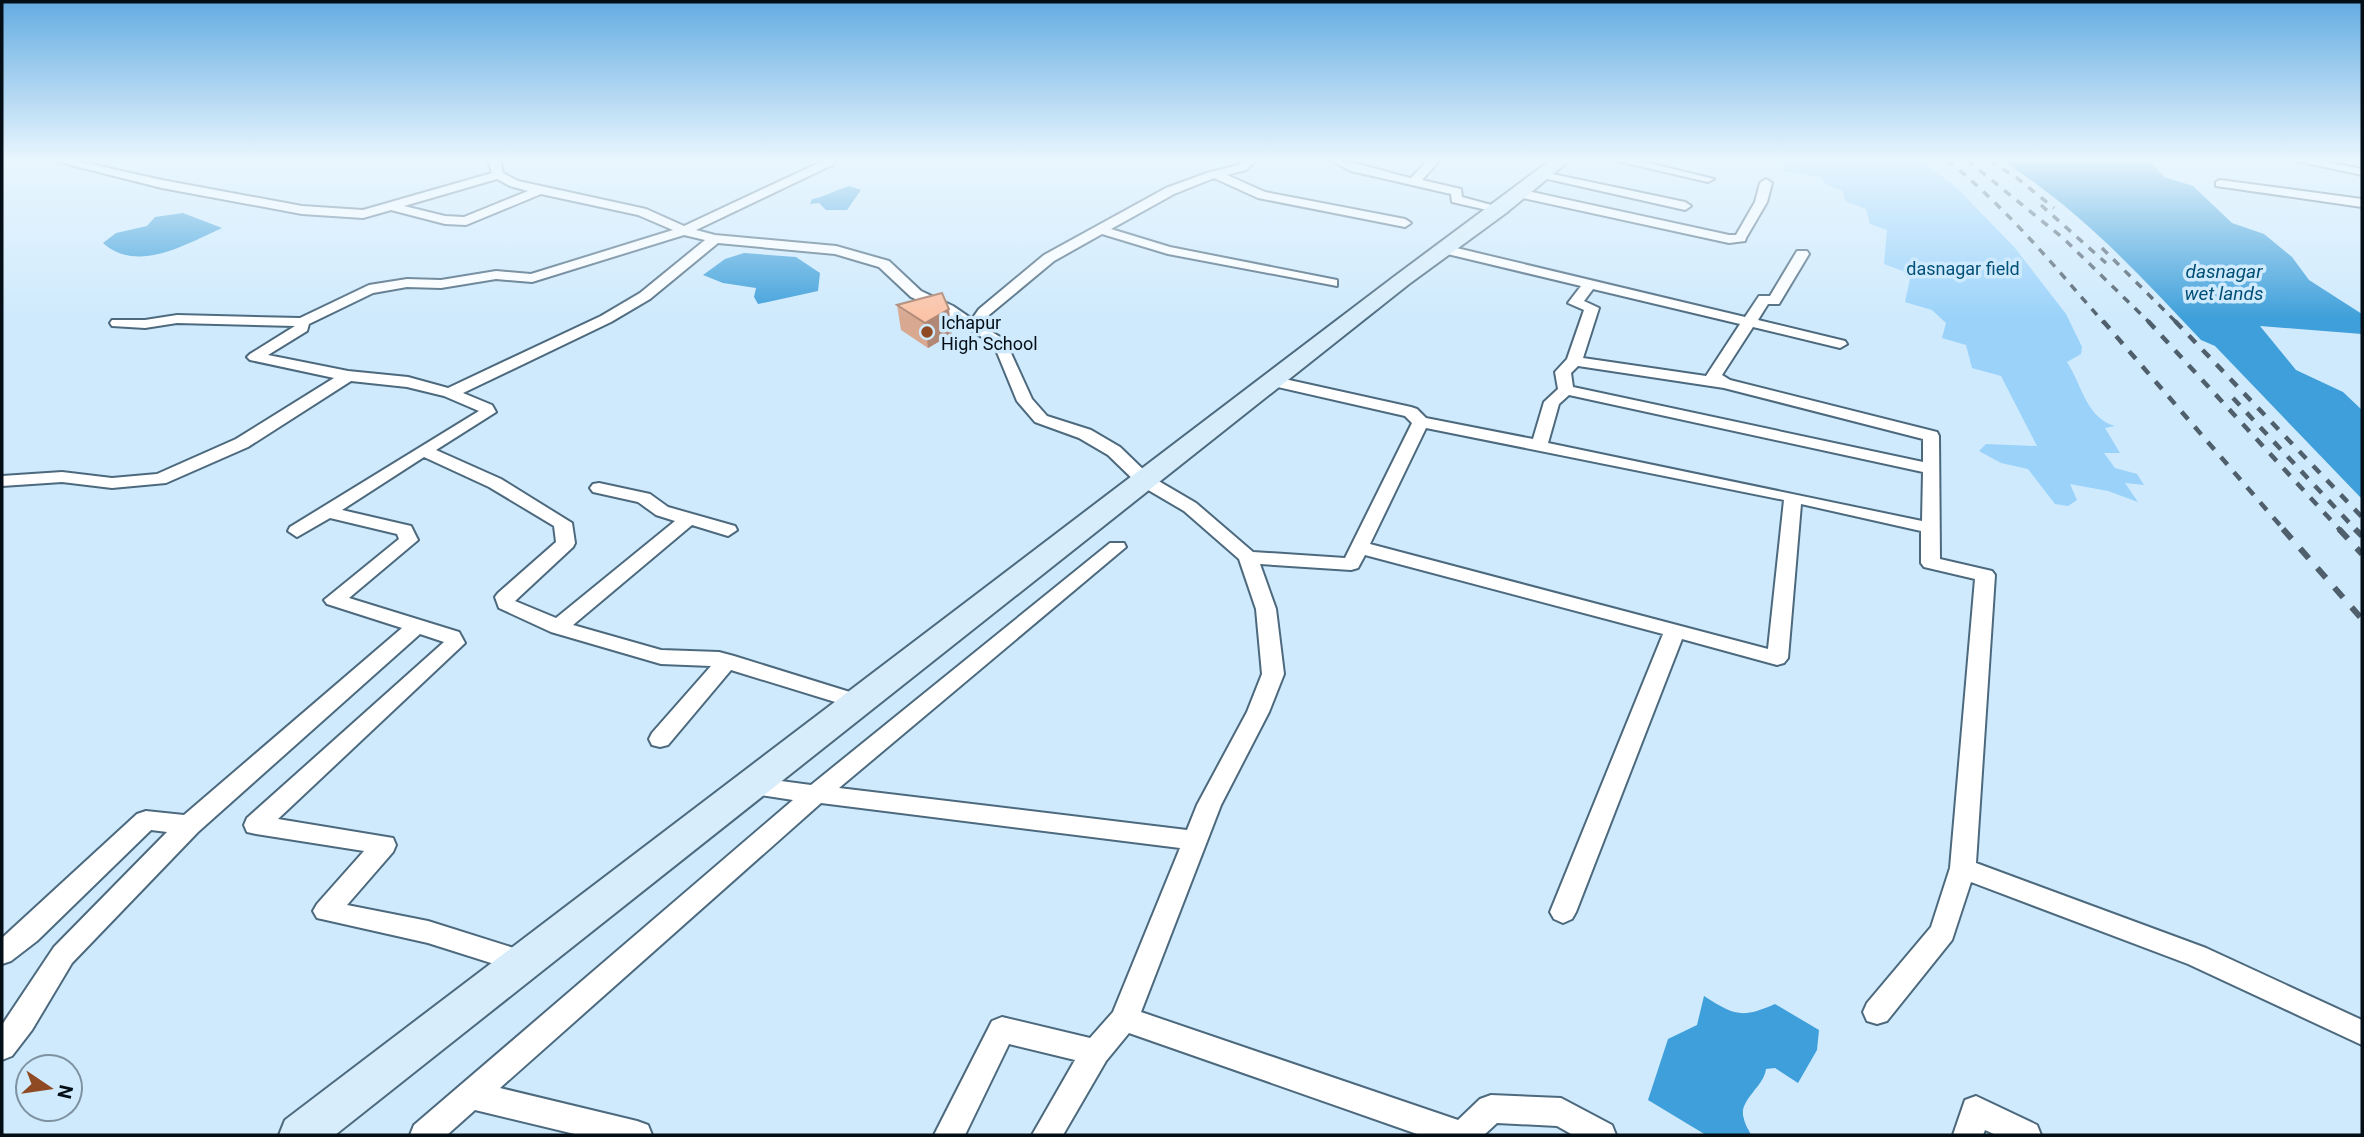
<svg xmlns="http://www.w3.org/2000/svg" width="2364" height="1137" viewBox="0 0 2364 1137" font-family="Roboto,sans-serif">
<rect width="100%" height="100%" fill="#cfeafd"/>
<!-- green -->
<path fill="#9ad2fa" d="M1780 160H1920L1957 188 2015 248 2066 314 2082 347 2081 354 2067 362C2082 385 2086 418 2115 426L2105 428 2120 453H2104L2115 468 2137 474 2144 485 2125 483 2138 502 2108 491 2070 484 2077 500 2068 506 2055 504 2028 469 2001 463 1979 451 1986 444 2037 446 2001 376 1972 368 1966 345 1942 338 1946 323 1932 310 1905 302 1911 274 1884 264 1887 230 1870 224 1866 209 1845 201 1843 191 1825 184 1821 177 1784 171Z"/>
<!-- water -->
<g fill="#3e9fda">
<path d="M2001 160H2149L2164 177 2193 186 2232 223 2264 234 2292 257 2309 280 2362 314V334L2260 326 2296 370 2343 392 2362 410V499L2215 346 2201 340C2139 274 2078 208 2001 160Z"/>
<path d="M849 186 861 190 847 210H826L819 203 810 204 812 199C818 199 839 189 849 186Z"/>
<path d="M183 213 222 228C186 244 138 274 103 243L116 233 147 226 155 217Z"/>
<path d="M744 253 796 257 820 273 818 291 758 304 754 297 756 288 723 283 703 275 725 259Z"/>
<path d="M1704 996C1734 1015 1741 1019 1775 1004L1819 1030 1817 1050 1798 1083 1775 1068 1766 1069C1764 1087 1737 1101 1744 1119 1745 1125 1749 1130 1751 1135H1706L1648 1100 1668 1039 1697 1025Z"/>
</g>
<g fill="none" stroke-linecap="round" stroke-linejoin="round">
<!-- street casing -->
<g stroke="#4c697e" stroke-width="4">
<g id="street">
<path d="M51 160H72L162 180 302 206 363 210 492 173 488 160H500L503 173 518 181 646 209 684 226 825 160H834V164L696 230 715 235 836 246 889 261 921 291 953 306 972 319 979 309 1044 255 1166 188 1207 173 1238 165 1244 160H1256L1246 170 1227 175 1265 192 1405 219 1411 223 1405 227 1258 198 1214 178 1174 194 1111 229 1170 247 1337 280V286L1168 254 1102 234 1054 261 989 315 982 326 1005 340 1032 399 1047 416 1091 430 1120 447 1150 476 1196 503 1253 552 1345 558 1412 423 1405 416 1265 384 1263 381 1265 378 1271 376 1411 407 1417 409 1426 418 1533 439 1544 402 1558 389 1555 372 1567 359 1584 310 1568 303 1581 286 1439 252V246L1444 245 1745 317 1759 296H1770L1797 251H1807L1809 254 1779 304H1768L1758 320 1845 341 1847 344 1840 348 1753 327 1722 375 1730 380 1937 432 1939 436 1940 559 1992 571 1995 575 1976 863 2206 948 2362 1020V1045L2188 964 1971 882 1952 940 1887 1021 1877 1024 1867 1021 1863 1012 1867 1003 1931 927 1950 868 1975 579 1924 567 1921 563V531L1801 504 1788 658 1784 663 1777 665 1682 639 1576 912 1572 919 1563 923 1554 919 1550 912 1663 634 1365 555 1358 568 1351 570 1260 564 1276 609 1284 674 1269 712 1221 805 1141 1012 1458 1120 1480 1099 1491 1095 1561 1098 1612 1125 1616 1135H1573L1557 1126 1497 1123 1484 1135H1420L1129 1033 1106 1061 1063 1135H1032L1075 1060 1009 1044 965 1135H934L992 1021 1002 1017 1090 1038 1113 1012 1180 848 821 803 500 1088 637 1121 648 1125 652 1135H579L475 1110 447 1135H410L414 1125 793 800 742 792 738 786 742 780 750 777 811 785 1110 543H1124L1126 547 839 788 1187 830 1197 805 1247 712 1262 674 1256 609 1239 559 1184 511 1138 484 1108 455 1079 438 1035 422 1017 401 994 345 943 312 911 297 879 267 835 254 718 243 650 299 611 322 463 393 492 405 496 412 436 450 501 479 572 523 575 543 573 547 515 601 556 618 675 521 656 515 638 502 593 492 590 488 593 484 599 483 650 494 668 507 735 526 737 530 728 536 692 525 573 625 661 650 719 652 734 656 866 697 869 702 866 707 858 709 731 670 668 745 660 747 652 745 649 739 652 733 711 666 661 664 551 632 499 608 495 597 498 593 556 542 554 526 489 487 424 457 342 510 411 526 418 540 349 598 459 632 465 643 278 819 393 838 396 845 393 852 347 905 428 921 533 954 536 962 533 970 523 973 428 943 317 918 313 911 317 904 364 851 256 834 247 832 244 825 247 818 444 642 420 634 198 832 72 963 32 1030 12 1056 2 1060V1025L54 947 167 832 151 830 37 941 11 961 2 964V938L137 814 146 811 184 815 402 628 327 604 324 600 399 539 397 534 330 518 297 537 288 531 290 527 479 411 444 396 407 387 351 381 248 447 166 483 112 488 62 482 2 486V476L62 472 112 478 157 474 236 439 334 378 250 360 247 357 250 354 295 326 177 323 145 328 112 326 110 323 112 320H145L177 315 300 318 369 285 407 279 441 280 496 271 531 274 673 230 638 215 541 194 466 225 445 224 391 210 363 218 302 214 162 188ZM497 179 510 186 528 191 464 217 445 216 404 206ZM684 235 705 240 640 293 601 316 448 388 408 377 348 371 268 355 307 331 309 324 373 293 407 287 441 288 496 279 532 282ZM1593 289 1740 324 1706 376 1583 358 1599 308 1584 301ZM1578 366 1724 388 1923 439V462L1573 387 1571 373ZM1569 395 1923 472 1922 521 1548 443 1559 404ZM1426 428 1784 500 1768 649 1370 544Z"/>
<path d="M1330 160C1353 160 1387 173 1411 178L1428 160H1440L1422 180 1461 189 1462 197 1506 209 1500 213 1452 202 1451 194 1351 171Z"/>
<path d="M1613 160H1636L1714 179 1708 182Z"/>
<path d="M2292 160H2317L2362 169V175Z"/>
<path d="M1543 172 1685 202 1691 206 1685 210 1539 177V173Z"/>
<path d="M1766 179 1772 183 1767 202 1746 238 1745 241 1729 243 1518 197 1512 193 1518 189 1729 235H1736L1755 202 1760 183Z"/>
<path d="M2220 180 2362 199V207L2216 186V182Z"/>
<path d="M1976 1096 2037 1125 2041 1135H1996L1985 1130 1983 1135H1953L1965 1100Z"/>
</g>
</g>
<!-- secondary casing -->
<g stroke="#4c697e" stroke-width="4">
<path id="secondary" d="M1551 160H1570L1506 213 1409 284 335 1135H279L285 1120 1395 276Z"/>
</g>
<!-- street -->
<use href="#street" fill="#fff" fill-rule="evenodd"/>
<!-- secondary -->
<use href="#secondary" fill="#d7edfb" fill-rule="evenodd"/>
<!-- rail-far2 -->
<g stroke="#4f5f6b" stroke-width="3.5" stroke-dasharray="8 8" stroke-linecap="butt">
<path d="M1947 160C2007 208 2054 266 2104 323"/>
<path d="M1967 160 2063 238 2150 323"/>
<path d="M1989 160 2017 178 2054 208"/>
<path d="M2041 205 2106 263"/>
<path d="M2102 248 2177 323"/>
</g>
<!-- rail-far1 -->
<g stroke="#4f5f6b" stroke-width="4.5" stroke-dasharray="10 10" stroke-linecap="butt">
<path d="M2103 321 2285 531"/>
<path d="M2148 321 2341 531"/>
<path d="M2175 321 2362 517"/>
<path d="M2233 398 2357 531"/>
</g>
<!-- rail -->
<g stroke="#4f5f6b" stroke-width="6" stroke-dasharray="13 13" stroke-linecap="butt">
<path d="M2283 529 2362 619"/>
<path d="M2339 529 2362 554"/>
<path d="M2355 529 2362 536"/>
</g>
</g>
<!-- wall -->
<path fill="#d8a890" d="M897 305 952 334 928 348 901 330Z"/>
<!-- shaded-wall -->
<path fill="#b08875" d="M949 309 952 334 928 348 925 323Z"/>
<!-- building -->
<path fill="#fbc3a7" stroke="#b08875" stroke-width="2" d="M942 293 949 309 925 323 897 305Z"/>
<!-- sky -->
<linearGradient id="sky" x2="0" y2="1"><stop stop-color="#64ace2"/><stop offset="0.5" stop-color="#e9f6fe"/><stop offset="1" stop-color="#e9f6fe" stop-opacity="0"/></linearGradient>
<rect width="2364" height="319" fill="url(#sky)"/>
<!-- markers -->
<circle fill="#904a23" stroke="#cfeafd" stroke-width="2.5" cx="927" cy="332" r="7"/>
<g text-anchor="middle" dominant-baseline="central" stroke-width="7" stroke-linejoin="round" paint-order="stroke">
<!-- far-park labels -->
<g font-size="18" fill="#035179" stroke="#cfeafd">
<text x="1963" y="268">dasnagar field</text>
</g>
<!-- far-poi labels -->
<g font-size="18" fill="#040e16" stroke="#cfeafd" text-anchor="start">
<text x="941" y="322">Ichapur<tspan x="941" dy="21">High School</tspan></text>
</g>
<!-- far-water labels -->
<g font-size="19" font-style="italic" fill="#004e75" stroke="#cfeafd">
<text x="2224" y="271">dasnagar<tspan x="2224" dy="22">wet lands</tspan></text>
</g>
</g>
<!-- border -->
<rect width="2364" height="1137" fill="none" stroke="#040e16" stroke-width="7"/>
<!-- north arrow -->
<g transform="translate(49 1088) rotate(103)"><circle r="33" fill="#cfeafd" stroke="#7e92a1" stroke-width="2"/>
<path d="M0-5L12 26L0 18L-12 26Z" fill="#904a23"/>
<text y="-10" font-size="19" font-weight="bold" text-anchor="middle" fill="#040e16">N</text>
</g>
</svg>
